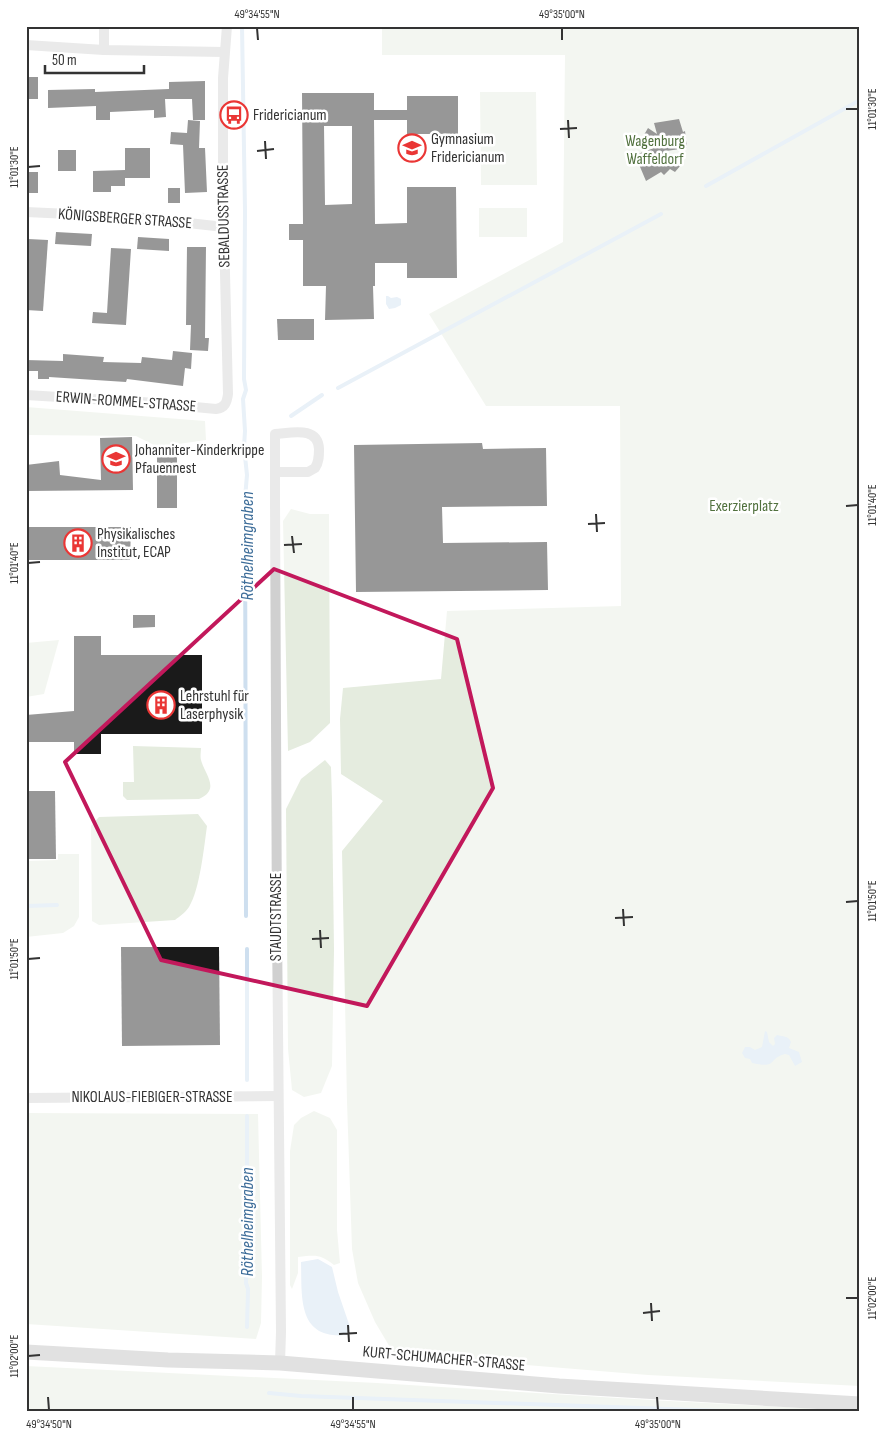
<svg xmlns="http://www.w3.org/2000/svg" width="886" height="1437" viewBox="0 0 886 1437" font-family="'Sofia Sans Condensed',sans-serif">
<rect width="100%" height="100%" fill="#fff"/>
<!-- green -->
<g fill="#e5ecdf">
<path d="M382 26H860V1386L648 1375 394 1354 375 1322 358 1283 352 1249 347 1102 342 851 383 801 341 774 340 719 343 688 441 679 447 611 621 606 620 406H486L429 314 563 242 565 55H382Z"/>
<path d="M480 92H536L537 185H481Z"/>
<rect x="479" y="208" width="48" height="29"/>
<path d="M26 407 205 421 206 440 158 447 136 436 26 435Z"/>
<path d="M291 509 310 514H329L330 723 310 742 288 751 283 521Z"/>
<path d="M59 640 44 694 26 697V643Z"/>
<path d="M133 746 201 748C201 751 200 757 201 760 205 775 221 789 199 799L127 800 123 796V782H134Z"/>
<path d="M325 760 331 767 332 800 334 950 332 1066 321 1093 304 1097 292 1090 288 1049 286 809 301 779Z"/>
<path d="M198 814 207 826C204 847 200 889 189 907 185 913 180 916 175 920L99 925 92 921 91 826 99 817Z"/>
<path d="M58 854H79V917L74 926 63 933 26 937V861L58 860Z"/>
<path d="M314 1111 330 1118 337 1130V1230L340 1263 334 1265C320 1254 316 1255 298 1257V1273L292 1289 290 1285V1151L294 1125 301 1118Z"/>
<path d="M26 1113 258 1114 262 1277 261 1323 256 1339 26 1324Z"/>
<path d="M26 1366 377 1383 651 1400 860 1411H26Z"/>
</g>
<!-- water -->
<g fill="#cedfef">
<path d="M386 296H388L391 298 397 297 401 299V305L395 308 389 309 386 304Z"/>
<path d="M765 1031 767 1032 769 1042 773 1046 775 1044 774 1038 777 1035C783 1037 788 1035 791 1042L789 1048 799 1052 802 1062 795 1066 789 1055 785 1054C767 1059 778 1069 752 1063L750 1059 745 1058 742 1053 745 1047H750L755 1050 762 1047Z"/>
<path d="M318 1259 332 1267 338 1292 350 1327 347 1335C297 1340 302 1297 301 1262Z"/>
</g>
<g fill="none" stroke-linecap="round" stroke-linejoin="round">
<!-- stream -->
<g stroke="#cedfef" stroke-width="4">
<path d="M242 26 245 211 244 379 246 390 243 399 245 431 244 447 247 475 245 498 246 916"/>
<path d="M706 186 860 100"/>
<path d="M338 388 661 214"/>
<path d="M291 416 322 395"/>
<path d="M26 906 57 905"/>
<path d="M247 949V1080"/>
<path d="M247 1327 248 1289 246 1283 249 1216 247 1204V1116"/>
<path d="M269 1393 301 1396 724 1411"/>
</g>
</g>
<!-- building -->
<g fill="#1a1a1a" fill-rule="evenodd">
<rect x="26" y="77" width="12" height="22"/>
<path d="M205 81V120H193L192 99H165L166 117 154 118V110L110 112V120H96V106L48 108V90L95 89V92L169 89V82Z"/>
<path d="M302 93H374V110H407V96H458V134H407V120H374L375 224 407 223V187H456L457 278H407V263H375V286H373L374 319 325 320 326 286H303V240H289V224H303ZM324 126H352V204L325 205Z"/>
<path d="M679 119 683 132 685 131 687 148 666 151 681 165 675 172 670 169 664 175 661 172 646 181 635 155 654 148 641 140 648 128 657 134 654 123Z"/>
<path d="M188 120 200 121 199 148H205L207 192 185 193 183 145 170 144 171 132 187 133Z"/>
<path d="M125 148H150V178H125V186H111V192H93V171L125 170Z"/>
<rect x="58" y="150" width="18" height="21"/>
<rect x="26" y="172" width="12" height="21"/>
<rect x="168" y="188" width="12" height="15"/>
<path d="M56 232 92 234 91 246 55 244Z"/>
<path d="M138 237 169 239V251L137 249Z"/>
<path d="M28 239 48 240 43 311 26 310Z"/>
<path d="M187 247H206L205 338H209L208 351 190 350 191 325H186Z"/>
<path d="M111 248 131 249 126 325 92 323 93 312 107 313Z"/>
<path d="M277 319H314V340H278Z"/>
<path d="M173 351 192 353 191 369 185 368 183 386 127 379 126 382 49 377V379H38V371H26V360L63 361V354L104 357 103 362 141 363 142 357 172 360Z"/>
<path d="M132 437 133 490 26 491V465L59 461 60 475 101 480 100 438Z"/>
<path d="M482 443 483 449 546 448 547 506 442 507 443 543 547 542 548 590 356 592 354 445Z"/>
<rect x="157" y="452" width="20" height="56"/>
<path d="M26 527H131L130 560H26Z"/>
<path d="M133 615H155V627L133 628Z"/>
<path d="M74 636H101V655H202V734H101V754H74V742H26V715L74 711Z"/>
<path d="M26 791H55L56 859H26Z"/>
<path d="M121 947H219L220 1045 122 1046Z"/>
</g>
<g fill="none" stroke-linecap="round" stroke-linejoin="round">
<!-- minor -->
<g stroke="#d0d0d0" stroke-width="10">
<path d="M104 26V50"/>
<path d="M26 45 104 50 224 52"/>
<path d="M26 212 135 217 224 227"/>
<path d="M26 395 142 402 216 409C225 408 227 402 228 394L223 193V78L227 26"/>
<path d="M275 472H308L315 468C319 462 319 456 319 449 318 426 292 433 275 434V497C276 775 277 1054 281 1332L280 1363"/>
<path d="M26 1098 277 1096"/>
</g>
<!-- secondary -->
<path stroke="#bdbdbd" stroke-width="15" d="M26 1352 168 1360 280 1363 559 1386 860 1404"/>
</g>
<!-- marked area -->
<path d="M0 0H886V1437H0ZM274 569 457 639 493 788 367 1006 161 960 65 762Z" fill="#fff" fill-opacity=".55" fill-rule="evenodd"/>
<path fill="none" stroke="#c2185b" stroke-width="4" stroke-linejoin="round" d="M274 569 457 639 493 788 367 1006 161 960 65 762Z"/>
<!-- ticks -->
<path fill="none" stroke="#333" stroke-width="2" d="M257 28 258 40M562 28V40M846 109H858M568 120 569 138M560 129 577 128M265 141 266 159M257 151 274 149M28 167 40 166M846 506 858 505M596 514 597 532M588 524 605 523M292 536 294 553M284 545 302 544M28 563 40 562M846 902 858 901M623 909 624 926M615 918 633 917M320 930 321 948M312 939 329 938M28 959 40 958M846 1298H858M651 1303 652 1321M643 1313 660 1311M348 1325 349 1342M339 1334 357 1333M28 1356 40 1355M48 1397 49 1410M353 1397V1410M657 1397 658 1410"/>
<!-- icons -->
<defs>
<g id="bus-ring" transform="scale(1.4375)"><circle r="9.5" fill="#fff" stroke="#ea3635" stroke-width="1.5"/><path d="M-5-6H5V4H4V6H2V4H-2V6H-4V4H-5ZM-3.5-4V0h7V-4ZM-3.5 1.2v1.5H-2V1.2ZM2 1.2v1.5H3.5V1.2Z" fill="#ea3635"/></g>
<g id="school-ring" transform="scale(1.4375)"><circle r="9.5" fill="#fff" stroke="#ea3635" stroke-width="1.5"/><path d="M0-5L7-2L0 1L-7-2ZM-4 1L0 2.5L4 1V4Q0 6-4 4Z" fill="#ea3635"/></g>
<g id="building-ring" transform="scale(1.4375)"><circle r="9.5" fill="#fff" stroke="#ea3635" stroke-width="1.5"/><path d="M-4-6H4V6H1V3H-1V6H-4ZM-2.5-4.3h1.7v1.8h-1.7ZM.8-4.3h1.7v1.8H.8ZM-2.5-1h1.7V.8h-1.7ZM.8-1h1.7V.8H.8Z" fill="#ea3635"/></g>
</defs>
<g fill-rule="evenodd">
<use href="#bus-ring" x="234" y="115"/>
<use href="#school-ring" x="412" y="148"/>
<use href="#school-ring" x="116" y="459"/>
<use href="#building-ring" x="78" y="543"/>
<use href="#building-ring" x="161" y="705"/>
</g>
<g text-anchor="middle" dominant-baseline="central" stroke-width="5" stroke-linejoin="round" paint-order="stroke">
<!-- poi labels -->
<g font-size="16" fill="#333" stroke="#fff" text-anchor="start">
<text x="253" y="115">Fridericianum</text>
<text x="431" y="139">Gymnasium<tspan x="431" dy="18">Fridericianum</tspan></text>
<text x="135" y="450">Johanniter-Kinderkrippe<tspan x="135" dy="18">Pfauennest</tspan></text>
<text x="97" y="534">Physikalisches<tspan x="97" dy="18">Institut, ECAP</tspan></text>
<text x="180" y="696">Lehrstuhl für<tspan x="180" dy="18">Laserphysik</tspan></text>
</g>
<!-- park labels -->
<g font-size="16" fill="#51713e" stroke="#fff">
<text x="655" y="141">Wagenburg<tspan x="655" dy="18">Waffeldorf</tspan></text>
<text x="744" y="506">Exerzierplatz</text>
</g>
<!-- street labels -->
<g font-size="16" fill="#333" stroke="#fff">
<text transform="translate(224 216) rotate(-91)">SEBALDUSSTRASSE</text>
<text transform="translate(125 219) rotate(4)">KÖNIGSBERGER STRASSE</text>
<text transform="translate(126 402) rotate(4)">ERWIN-ROMMEL-STRASSE</text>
<text transform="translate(276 917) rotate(-90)">STAUDTSTRASSE</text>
<text x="152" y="1097">NIKOLAUS-FIEBIGER-STRASSE</text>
<text transform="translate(444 1359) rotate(5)">KURT-SCHUMACHER-STRASSE</text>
</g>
<!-- water labels -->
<g font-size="18" font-style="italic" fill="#3d6d99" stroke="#fff">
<text transform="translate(247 546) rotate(-90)">Röthelheimgraben</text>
<text transform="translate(247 1222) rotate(-90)">Röthelheimgraben</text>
</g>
</g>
<!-- border -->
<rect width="886" height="1437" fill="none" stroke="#ffffff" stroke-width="55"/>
<!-- scale -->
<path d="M45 65v8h99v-8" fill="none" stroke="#333333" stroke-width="2.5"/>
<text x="52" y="65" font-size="15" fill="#333333" stroke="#ffffff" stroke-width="4" paint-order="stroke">50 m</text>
<rect x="28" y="28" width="830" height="1382" fill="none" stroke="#333" stroke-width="2"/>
<g font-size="12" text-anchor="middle" fill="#333">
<text x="257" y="18">49°34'55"N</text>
<text x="562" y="18">49°35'00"N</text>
<text transform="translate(872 109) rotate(-90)" y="4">11°01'30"E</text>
<text transform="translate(14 167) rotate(-90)" y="4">11°01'30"E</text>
<text transform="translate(872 505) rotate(-90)" y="4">11°01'40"E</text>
<text transform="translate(14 563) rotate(-90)" y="4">11°01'40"E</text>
<text transform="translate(872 901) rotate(-90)" y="4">11°01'50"E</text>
<text transform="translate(14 959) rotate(-90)" y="4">11°01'50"E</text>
<text transform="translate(872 1298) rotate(-90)" y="4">11°02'00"E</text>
<text transform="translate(14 1356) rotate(-90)" y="4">11°02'00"E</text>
<text x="49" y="1428">49°34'50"N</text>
<text x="353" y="1428">49°34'55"N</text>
<text x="658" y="1428">49°35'00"N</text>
</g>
</svg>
